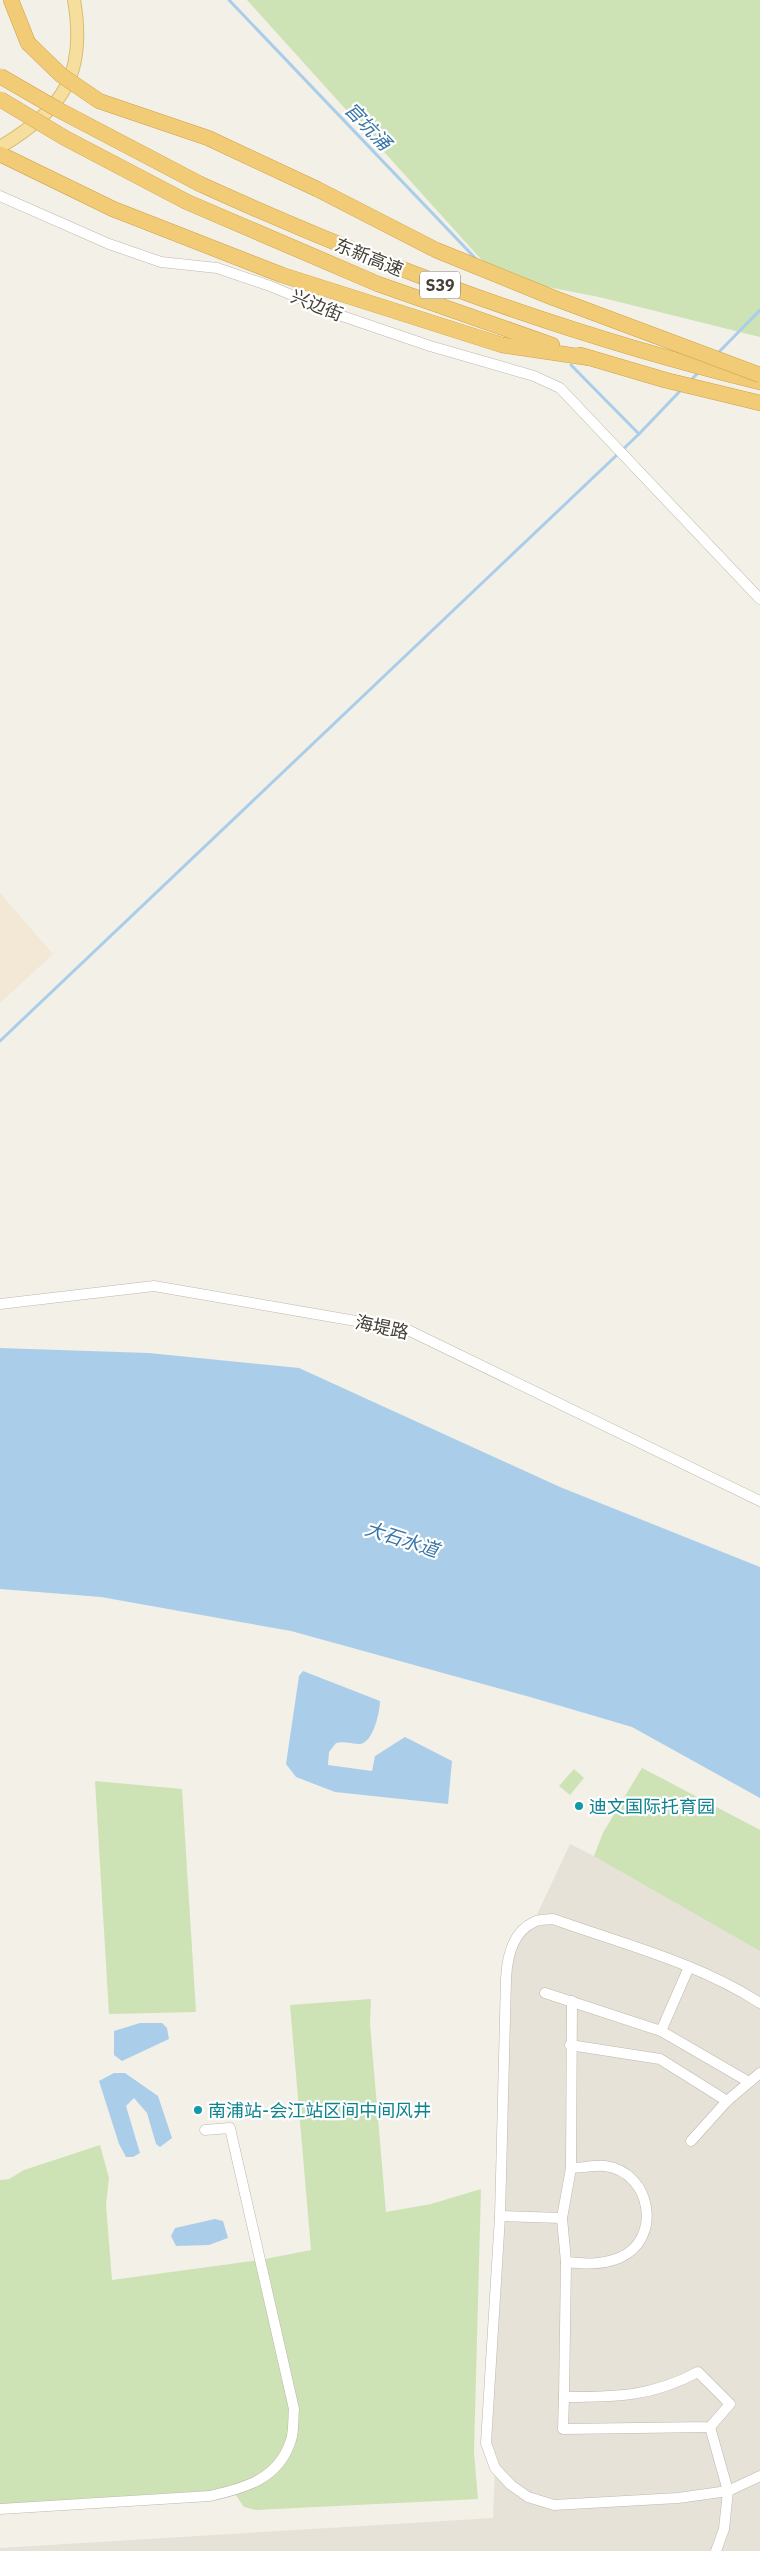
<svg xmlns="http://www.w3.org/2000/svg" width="760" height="2551" viewBox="0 0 760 2551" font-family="'IBM Plex Sans','Noto Sans SC',sans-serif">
<rect width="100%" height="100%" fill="#f3f0e8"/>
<!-- residential -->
<path fill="#e6e2d7" d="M642 1768 760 1830V2551H0V2548L493 2518 495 2468 486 2443 508 1953 534 1921 570 1844 594 1856 603 1833Z"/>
<!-- commercial -->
<path fill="#f3e7d5" d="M0 893 53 954 0 1003Z"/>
<!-- green -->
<g fill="#cde3b5">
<path d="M247 0H760V337L599 297 497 277Z"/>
<path d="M642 1768 760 1830V1951L594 1856 603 1833Z"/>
<path d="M574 1769 584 1778 570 1795 559 1786Z"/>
<path d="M95 1781 182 1789 196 2012 109 2014Z"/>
<path d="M371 1999 370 2024 386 2212 431 2204 481 2189 474 2452 478 2499 256 2510 244 2507 233 2491 0 2510V2180L9 2179 24 2170 100 2145 109 2178 106 2205 112 2280 260 2260 311 2250 290 2005Z"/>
</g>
<!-- water -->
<g fill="#aaceea">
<path d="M0 1348 149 1353 299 1368 560 1487 760 1567V1798L632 1727 530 1697 291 1631 101 1597 0 1589Z"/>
<path d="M303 1671 380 1701C380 1712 373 1743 360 1744 351 1744 344 1741 336 1743L329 1752 328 1765 372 1771 375 1756 405 1737 452 1761 448 1804 335 1792 296 1777 286 1764 299 1676Z"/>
<path d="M140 2023H162L167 2028 169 2039 122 2061 114 2055V2031Z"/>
<path d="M114 2073H125L158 2096 172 2138 160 2147 156 2144 147 2113 134 2098 126 2106 140 2153 133 2157H126L119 2144 99 2081Z"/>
<path d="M215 2219 223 2221 228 2238 209 2245 176 2246 171 2236 175 2228Z"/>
</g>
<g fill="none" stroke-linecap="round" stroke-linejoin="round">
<!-- stream -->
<g stroke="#aaceea" stroke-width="3">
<path d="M229 0 477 260"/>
<path d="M717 354 760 310"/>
<path d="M571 365 639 434"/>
<path d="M690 381 700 371"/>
<path d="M0 1041 639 434 682 389"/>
</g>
<!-- minor casing -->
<g stroke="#bdb8ac" stroke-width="11">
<g id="minor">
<path d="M0 196 109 244 161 262 217 268 270 286 342 316 430 346 534 376 560 388 760 599"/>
<path d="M0 1304 154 1286 408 1330 760 1501"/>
<path d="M545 1993 661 2031 749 2082"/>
<path d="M760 2003C698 1963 623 1944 553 1919 547 1920 539 1919 534 1922 512 1932 507 1957 506 1979L500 2216 486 2443 495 2468 511 2485 528 2497 554 2505 678 2498 728 2491 760 2476"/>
<path d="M661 2031 689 1967"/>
<path d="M570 2045 660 2059 727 2101"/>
<path d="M691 2141 727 2101 760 2073"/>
<path d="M500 2216 562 2218"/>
<path d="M566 2262C585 2264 601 2265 619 2258 663 2240 652 2172 605 2166 595 2165 582 2168 571 2168"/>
<path d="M698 2372 730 2404 710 2427 563 2429 564 2397C616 2397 651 2397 698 2372Z"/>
<path d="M564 2397 566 2262 562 2218 571 2168 572 2001"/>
<path d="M710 2427 728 2491 724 2529 716 2551"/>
<path d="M0 2509 210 2496C245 2488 279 2479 291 2440 294 2431 293 2418 294 2409L230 2128 205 2130"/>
</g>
</g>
<!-- major casing -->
<g stroke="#d9bc6f" stroke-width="14">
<path id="major" d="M0 147C63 110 87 74 74 0"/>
</g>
<!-- highway casing -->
<g stroke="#d0a045" stroke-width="16">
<g id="highway">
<path d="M11 0 28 43"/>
<path d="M0 154 113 209 282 275 502 345 590 358"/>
<path d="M200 184C382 267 566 335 760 382"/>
<path d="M187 202 378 284 552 345"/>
<path d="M580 355 665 380 760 403"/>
</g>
</g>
<!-- minor -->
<use href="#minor" stroke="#fff" stroke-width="10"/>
<!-- major -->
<use href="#major" stroke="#f6df9e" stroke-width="12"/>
<!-- highway -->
<use href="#highway" stroke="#f1cb75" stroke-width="15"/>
<!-- highway-bridge casing -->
<g stroke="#d0a045" stroke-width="16" stroke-linecap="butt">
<g id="highway-bridge">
<path d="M28 43 61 75 99 101 208 138 317 189 436 250 554 298 760 375"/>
<path d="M0 76 57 109 200 184"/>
<path d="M0 99 65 138 187 202"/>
</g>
</g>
<!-- highway-bridge -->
<use href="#highway-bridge" stroke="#f1cb75" stroke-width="15"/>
</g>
<!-- markers -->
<g fill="#0f9aa8" stroke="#fff" stroke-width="2">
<circle cx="579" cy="1806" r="5"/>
<circle cx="198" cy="2110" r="5"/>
</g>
<g text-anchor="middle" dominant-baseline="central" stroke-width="4.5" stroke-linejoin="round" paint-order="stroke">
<!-- shield labels -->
<rect fill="#fff" stroke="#7d7973" stroke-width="1" x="420" y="271.5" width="40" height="27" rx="4"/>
<g font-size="16" font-weight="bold" fill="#454037">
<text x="440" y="285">S39</text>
</g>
<!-- street labels -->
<g font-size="18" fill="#454037" stroke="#fff">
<text transform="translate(369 257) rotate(22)">东新高速</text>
<text transform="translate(317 305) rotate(22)">兴边街</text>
<text transform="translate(382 1327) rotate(12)">海堤路</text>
</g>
<!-- culture labels -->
<g font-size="18" fill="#0d838f" stroke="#fff" text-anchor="start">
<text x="589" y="1806">迪文国际托育园</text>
<text x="208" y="2110">南浦站-会江站区间中间风井</text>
</g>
<!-- water labels -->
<g font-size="19" font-style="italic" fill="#3a77a8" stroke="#fff">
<text transform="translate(368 126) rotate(46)">官坑涌</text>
<text transform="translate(402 1539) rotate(18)">大石水道</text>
</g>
</g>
</svg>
